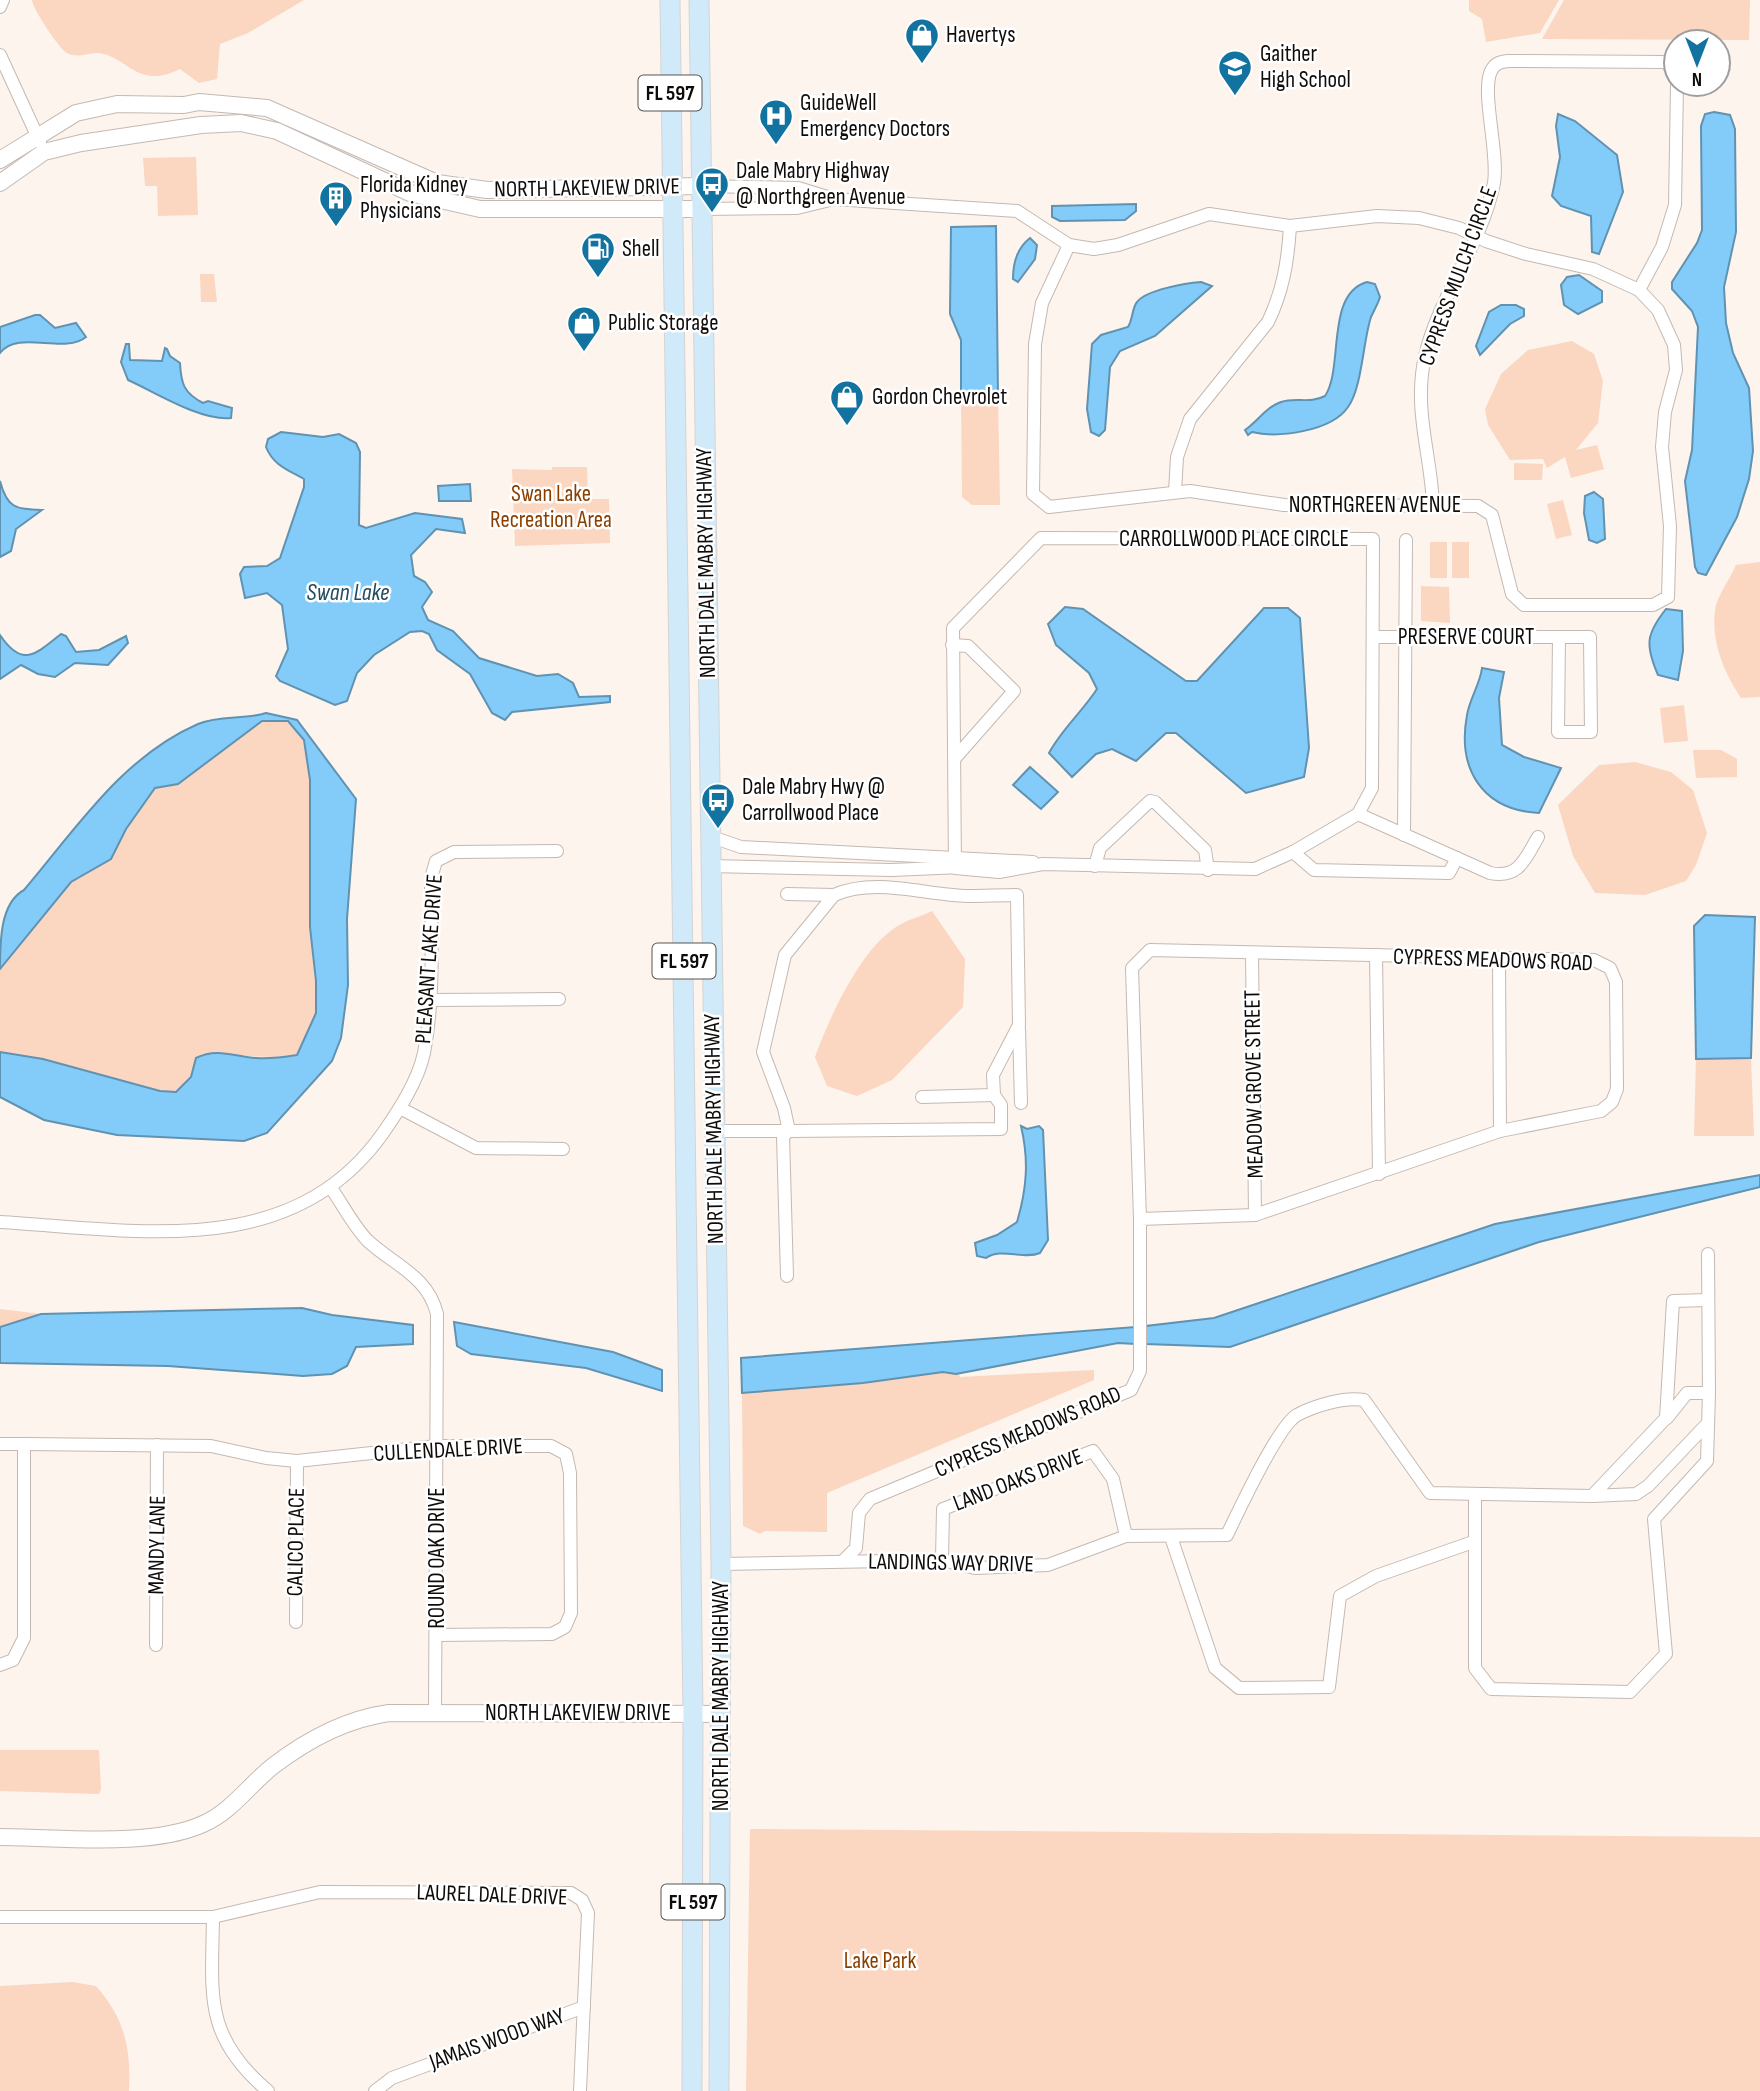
<svg xmlns="http://www.w3.org/2000/svg" width="1760" height="2091" viewBox="0 0 1760 2091" font-family="'Sofia Sans Condensed',sans-serif">
<rect width="100%" height="100%" fill="#fdf4ee"/>
<!-- green -->
<g fill="#fbd6c1">
<path d="M32 0H304L248 33 220 44 217 79 199 83 180 69C137 90 130 58 99 53 88 52 78 59 67 53 60 50 32 8 32 0Z"/>
<path d="M1469 0H1559L1540 33 1486 42 1482 19 1469 11Z"/>
<path d="M1564 0H1750L1749 40 1542 39Z"/>
<path d="M196 157 198 215 158 216 157 186H145L143 158Z"/>
<path d="M200 274H214L217 302H201Z"/>
<path d="M1572 341 1594 354 1603 381 1598 423 1576 450 1597 445 1604 469 1571 478 1565 457 1547 468 1543 459 1510 460 1488 425 1485 409 1501 374 1528 350Z"/>
<path d="M961 396H998L1000 505H972L962 497Z"/>
<path d="M1514 463 1543 464 1542 480H1514Z"/>
<path d="M552 467H587L588 499H609L610 543 515 546 512 469 552 470Z"/>
<path d="M1563 500 1572 535 1556 539 1547 504Z"/>
<rect x="1430" y="542" width="17" height="36"/>
<rect x="1452" y="542" width="17" height="36"/>
<path d="M1760 562V697L1741 698C1724 672 1711 642 1715 610 1717 596 1730 579 1736 565Z"/>
<path d="M1421 586 1449 587 1450 623 1421 621Z"/>
<path d="M1684 705 1688 741 1664 743 1660 708Z"/>
<path d="M262 721H288L304 740 310 780V926L316 981V1013L297 1055C261 1061 231 1050 196 1058L191 1077 177 1092 160 1091 43 1059 0 1052V969L71 882 111 859 126 829 156 788 178 784Z"/>
<path d="M1693 750H1721L1737 759V777L1696 778Z"/>
<path d="M1635 762 1671 772 1693 790 1707 833 1696 865 1686 881 1645 895 1595 893 1573 856 1558 805 1599 765Z"/>
<path d="M932 911 965 959 963 1007 892 1080 857 1096 827 1086 815 1057C830 1016 862 945 901 924 910 919 922 916 932 911Z"/>
<path d="M1751 1058 1754 1136H1694L1696 1059Z"/>
<path d="M0 1309 41 1314 0 1327Z"/>
<path d="M1094 1370V1380L827 1493V1532L765 1531 760 1534 743 1526 742 1393 863 1383 943 1372 959 1374 960 1377Z"/>
<path d="M0 1750H99L101 1789 99 1794 0 1791Z"/>
<path d="M750 1829 1760 1837V2091H746Z"/>
<path d="M72 1982 96 1986C125 2019 131 2049 129 2091H0V1986Z"/>
</g>
<!-- water -->
<g fill="#83ccf9" stroke="#6092b1" stroke-width="2">
<path d="M1714 112 1730 115 1735 129 1736 232 1724 287 1726 323 1733 353 1749 388 1753 451 1749 479 1737 517 1706 575 1698 573 1695 567 1685 481 1692 450 1698 327 1692 311 1672 289V282L1697 243 1702 230 1701 126 1705 114Z"/>
<path d="M1558 114 1575 121 1617 155 1623 192 1599 254 1592 252 1591 216 1561 206 1552 196 1560 157 1556 126Z"/>
<path d="M1136 204V211L1125 220 1060 221 1052 217V206Z"/>
<path d="M996 226 998 396H961V340L950 314 951 227Z"/>
<path d="M1030 238 1037 245 1035 259 1018 282 1013 279C1013 263 1017 248 1030 238Z"/>
<path d="M1579 275 1602 291V302L1578 314 1564 305 1561 285 1567 277Z"/>
<path d="M1201 282 1212 286 1155 336 1120 351 1110 367 1105 430 1099 436 1091 432 1087 409 1092 344 1101 335 1128 327C1133 319 1132 308 1137 302 1146 290 1186 283 1201 282Z"/>
<path d="M1367 282 1375 284 1380 297C1378 304 1374 310 1371 317 1363 341 1362 388 1348 407 1331 432 1277 438 1252 432L1248 435 1245 430C1258 421 1266 407 1281 402 1296 397 1310 404 1325 396 1344 368 1325 294 1367 282Z"/>
<path d="M1501 305H1516L1524 309V316L1510 324 1480 355 1476 346 1489 312Z"/>
<path d="M35 315H40L55 328 76 323 86 337C64 355 18 329 0 353V327Z"/>
<path d="M126 344H129L130 360 162 361 165 348 167 349 170 356 180 363C181 384 184 393 203 403L208 401 232 408 231 418C200 421 155 392 128 380L121 362Z"/>
<path d="M281 432 323 437 339 434 356 443 360 452 359 525 366 528 415 513 462 519 465 533 436 529 411 555 414 576 425 582 432 592 422 607 428 620 453 631 479 658 537 676 558 674 573 683 579 697 610 696V702L512 712 505 720 492 713 470 674 437 650 429 634 422 631 410 632 374 655 357 673 347 701 335 705 280 681 276 676 288 649 282 605 267 593 245 598 240 574 244 567 267 566 280 558 304 487V479C288 470 273 465 266 447L268 439Z"/>
<path d="M0 481C7 508 15 509 42 510L16 529 11 551 0 557Z"/>
<path d="M470 484 471 501H439L438 486Z"/>
<path d="M1594 492 1603 499 1605 539 1597 543 1589 540 1584 513 1585 496Z"/>
<path d="M1065 607 1083 609 1186 681H1197L1264 608H1288L1300 618 1309 748 1304 777 1246 793 1176 733H1166L1136 761 1112 749 1096 754 1072 777 1049 753C1062 729 1082 712 1097 689L1089 673 1056 645 1048 624Z"/>
<path d="M1666 609 1682 611 1683 651 1678 680 1658 675C1645 645 1646 634 1666 609Z"/>
<path d="M61 634 66 636 76 652 99 650 126 636 128 643 108 665 75 663 55 677 38 674 21 665 0 679V635C22 668 35 655 61 634Z"/>
<path d="M1482 668 1504 672 1499 698 1502 745 1524 757 1561 768 1539 813C1482 810 1457 769 1467 715 1470 698 1480 684 1482 668Z"/>
<path d="M266 713 297 720 356 799 347 919 348 985 341 1038 332 1061 267 1133 244 1141 117 1135 44 1120 0 1097V1052L43 1059 160 1091 176 1092 191 1077 196 1058C217 1047 236 1057 257 1058 271 1059 284 1057 297 1055L316 1013V981L310 927V780L304 740 288 721H262L178 784 155 788 126 829 111 859 71 882 0 969C0 942 0 903 24 890 76 829 122 757 198 724 220 715 244 720 266 713Z"/>
<path d="M1030 767 1058 792 1041 809 1013 785Z"/>
<path d="M1705 915 1755 917 1751 1058 1696 1059 1694 926Z"/>
<path d="M1021 1126 1027 1129 1039 1126 1043 1130 1048 1240 1040 1253C1023 1260 1001 1247 986 1258L977 1256 975 1243 997 1235 1017 1222C1027 1188 1029 1160 1021 1126Z"/>
<path d="M1760 1175V1187L1539 1242 1230 1347 1146 1344V1326L1214 1318 1495 1224Z"/>
<path d="M302 1308 332 1315 413 1325V1344L356 1347 347 1366 332 1374 303 1376 168 1366 0 1363V1327L41 1314Z"/>
<path d="M454 1322 613 1352 662 1370V1391L586 1368 471 1354 457 1346Z"/>
<path d="M1135 1327V1344L1118 1343 956 1374 943 1372 863 1383 742 1393 741 1358Z"/>
</g>
<g fill="none" stroke-linecap="round" stroke-linejoin="round">
<!-- minor casing -->
<g stroke="#c4b9b2" stroke-width="14">
<g id="minor">
<path d="M0 7 3 0"/>
<path d="M0 55 40 142"/>
<path d="M701 186 798 188 834 199 1017 211 1069 245 1094 249 1118 245 1209 214 1290 226 1377 216 1419 218 1459 228 1486 241 1526 254 1593 269 1639 290 1658 310 1674 345 1676 370 1665 412 1662 447 1670 526 1668 597 1653 605H1524L1512 594 1492 515 1478 506 1284 505 1190 491 1049 507 1033 494 1035 344 1042 303 1069 245"/>
<path d="M702 209 797 208 834 199"/>
<path d="M1639 290 1662 247 1675 205 1677 84"/>
<path d="M1175 492 1177 457 1190 419 1268 322C1283 291 1288 261 1290 226"/>
<path d="M1433 505C1431 453 1413 410 1425 356 1439 296 1482 244 1494 183 1499 152 1481 93 1491 71 1495 63 1500 62 1508 61L1665 62 1676 71"/>
<path d="M1041 538 1373 539 1372 788 1358 814 1293 852 1255 869 1043 864 999 872 955 868 953 628Z"/>
<path d="M1373 637C1446 637 1518 637 1590 637L1591 732H1558L1559 637"/>
<path d="M952 645 968 646 1014 691 955 758"/>
<path d="M1358 814 1490 873C1519 879 1525 859 1538 837"/>
<path d="M1404 835 1406 540"/>
<path d="M709 836 741 847 1033 862"/>
<path d="M1293 852 1314 870 1449 873 1457 858"/>
<path d="M710 866 892 870 961 867"/>
<path d="M1095 866 1100 848 1150 801 1155 802 1205 850 1208 870"/>
<path d="M834 895C876 877 924 895 968 896 984 896 1000 895 1017 895L1019 1025 993 1075 994 1095 922 1097"/>
<path d="M1252 953 1255 1215"/>
<path d="M1376 955 1379 1174"/>
<path d="M1499 958 1500 1131"/>
<path d="M431 1000 559 999"/>
<path d="M1019 1029 1021 1103"/>
<path d="M400 1108 476 1148 563 1149"/>
<path d="M714 1131H789L784 1108 763 1052 785 955 834 895 787 894"/>
<path d="M331 1188C343 1205 354 1227 368 1241 394 1265 428 1276 437 1314L435 1713"/>
<path d="M0 1222C136 1230 292 1262 383 1133 399 1110 418 1081 424 1053 435 996 431 936 431 878L436 861 454 852 557 851"/>
<path d="M787 1276 783 1136 789 1131 1001 1129V1105L994 1095"/>
<path d="M1667 1418 1687 1393H1709"/>
<path d="M0 1444H24V1638L13 1660 0 1665"/>
<path d="M24 1444 211 1446 266 1458 297 1461 437 1446H551L566 1454 570 1473 571 1613 565 1627 552 1634 436 1635"/>
<path d="M1475 1496V1668L1491 1689 1630 1692 1666 1654 1654 1519 1707 1461 1709 1393 1708 1254"/>
<path d="M1592 1496 1636 1494 1648 1486 1708 1423"/>
<path d="M1171 1537 1215 1668 1239 1688 1329 1687 1340 1596 1376 1576 1473 1542"/>
<path d="M844 1560 856 1548 859 1513 870 1499 1131 1390 1140 1371V1219L1132 968 1150 950 1594 960 1610 968 1616 982 1617 1089 1612 1102 1601 1111 1500 1131 1255 1215 1140 1219"/>
<path d="M942 1560 943 1509 1093 1451 1113 1479 1126 1536"/>
<path d="M721 1564 942 1560 975 1568 1048 1565 1126 1536 1227 1535C1238 1512 1278 1426 1297 1415 1316 1405 1344 1397 1364 1400L1430 1493 1592 1496 1666 1418 1673 1301 1708 1300"/>
<path d="M296 1622 297 1461"/>
<path d="M156 1645 157 1445"/>
<path d="M0 1917H213L320 1892 571 1893 582 1900 588 1913 580 2091"/>
<path d="M213 1917C212 1995 203 2036 268 2091"/>
<path d="M375 2091 392 2078 584 2007"/>
</g>
</g>
<!-- tertiary casing -->
<g stroke="#c4b9b2" stroke-width="18">
<g id="tertiary">
<path d="M0 160 76 113 117 104 184 105 199 102 267 108 437 183 487 190 701 186"/>
<path d="M0 183 44 152 81 143 201 125 241 123 277 131 410 193 480 209H702"/>
<path d="M0 1837C59 1837 150 1848 203 1824 231 1812 249 1785 273 1766 307 1740 346 1719 389 1713L721 1714"/>
</g>
</g>
<!-- primary casing -->
<g stroke="#d4d3d3" stroke-width="21">
<g id="primary">
<path d="M670 0 693 1713 692 2091"/>
<path d="M699 0 721 1564 719 2091"/>
</g>
</g>
<!-- minor -->
<use href="#minor" stroke="#fff" stroke-width="12"/>
<!-- tertiary -->
<use href="#tertiary" stroke="#fff" stroke-width="16"/>
<!-- primary -->
<use href="#primary" stroke="#d1eafa" stroke-width="19"/>
</g>
<!-- icons -->
<defs>
<g id="shop-pin" transform="scale(1.75)"><path d="M0 17L-7.5 6A9.5 9.5 0 1 1 7.5 6Z" fill="#1373a0" stroke="#fff"/><path d="M-5-2.5h2.3a2.7 3.5 0 0 1 5.4 0H5L5.5 6h-11ZM-1.5-2.5h3a1.5 2.3 0 0 0-3 0Z" fill="#fff"/></g>
<g id="school-pin" transform="scale(1.75)"><path d="M0 17L-7.5 6A9.5 9.5 0 1 1 7.5 6Z" fill="#1373a0" stroke="#fff"/><path d="M0-5L7-2L0 1L-7-2ZM-4 1L0 2.5L4 1V4Q0 6-4 4Z" fill="#fff"/></g>
<g id="hospital-pin" transform="scale(1.75)"><path d="M0 17L-7.5 6A9.5 9.5 0 1 1 7.5 6Z" fill="#1373a0" stroke="#fff"/><path d="M-5-5h3v3.5h4V-5h3V5h-3V1.5h-4V5h-3Z" fill="#fff"/></g>
<g id="bus-pin" transform="scale(1.75)"><path d="M0 17L-7.5 6A9.5 9.5 0 1 1 7.5 6Z" fill="#1373a0" stroke="#fff"/><path d="M-5-6H5V4H4V6H2V4H-2V6H-4V4H-5ZM-3.5-4V0h7V-4ZM-3.5 1.2v1.5H-2V1.2ZM2 1.2v1.5H3.5V1.2Z" fill="#fff"/></g>
<g id="building-pin" transform="scale(1.75)"><path d="M0 17L-7.5 6A9.5 9.5 0 1 1 7.5 6Z" fill="#1373a0" stroke="#fff"/><path d="M-4-6H4V6H1V3H-1V6H-4ZM-2.5-4.3h1.7v1.8h-1.7ZM.8-4.3h1.7v1.8H.8ZM-2.5-1h1.7V.8h-1.7ZM.8-1h1.7V.8H.8Z" fill="#fff"/></g>
<g id="fuel-pin" transform="scale(1.75)"><path d="M0 17L-7.5 6A9.5 9.5 0 1 1 7.5 6Z" fill="#1373a0" stroke="#fff"/><path d="M-5.5-6h7V0h2V4h1.3V-2.5L3-4.5l.8-.8L6-3V5H2.5V1h-1V6h-7ZM-4.2-4.7v3.2H.2V-4.7Z" fill="#fff"/></g>
</defs>
<g fill-rule="evenodd">
<use href="#shop-pin" x="922" y="35"/>
<use href="#school-pin" x="1235" y="67"/>
<use href="#hospital-pin" x="776" y="116"/>
<use href="#bus-pin" x="712" y="184"/>
<use href="#building-pin" x="336" y="198"/>
<use href="#fuel-pin" x="598" y="249"/>
<use href="#shop-pin" x="584" y="323"/>
<use href="#shop-pin" x="847" y="397"/>
<use href="#bus-pin" x="718" y="800"/>
</g>
<g text-anchor="middle" dominant-baseline="central" stroke-width="5" stroke-linejoin="round" paint-order="stroke">
<!-- shield labels -->
<g fill="#fff" stroke="#575453" stroke-width="2">
<rect x="638.5" y="75.5" width="63" height="35" rx="5"/>
<rect x="652.5" y="943.5" width="63" height="35" rx="5"/>
<rect x="661.5" y="1884.5" width="63" height="35" rx="5"/>
</g>
<g font-size="21" font-weight="bold" fill="#0f0b09">
<text x="670" y="93">FL 597</text>
<text x="684" y="961">FL 597</text>
<text x="693" y="1902">FL 597</text>
</g>
<!-- poi labels -->
<g font-size="23" fill="#0f0b09" stroke="#fff" text-anchor="start">
<text x="946" y="35">Havertys</text>
<text x="1260" y="54">Gaither<tspan x="1260" dy="26">High School</tspan></text>
<text x="800" y="103">GuideWell<tspan x="800" dy="26">Emergency Doctors</tspan></text>
<text x="736" y="171">Dale Mabry Highway<tspan x="736" dy="26">@ Northgreen Avenue</tspan></text>
<text x="360" y="185">Florida Kidney<tspan x="360" dy="26">Physicians</tspan></text>
<text x="622" y="249">Shell</text>
<text x="608" y="323">Public Storage</text>
<text x="872" y="397">Gordon Chevrolet</text>
<text x="742" y="787">Dale Mabry Hwy @<tspan x="742" dy="26">Carrollwood Place</tspan></text>
</g>
<!-- street labels -->
<g font-size="23" fill="#0f0b09" stroke="#fff">
<text transform="translate(587 188) rotate(-1)">NORTH LAKEVIEW DRIVE</text>
<text transform="translate(1458 276) rotate(-70)">CYPRESS MULCH CIRCLE</text>
<text x="1375" y="505">NORTHGREEN AVENUE</text>
<text x="1234" y="539">CARROLLWOOD PLACE CIRCLE</text>
<text transform="translate(706 563) rotate(-91)">NORTH DALE MABRY HIGHWAY</text>
<text x="1466" y="637">PRESERVE COURT</text>
<text transform="translate(429 959) rotate(-86)">PLEASANT LAKE DRIVE</text>
<text transform="translate(1493 960) rotate(2)">CYPRESS MEADOWS ROAD</text>
<text transform="translate(1254 1084) rotate(-91)">MEADOW GROVE STREET</text>
<text transform="translate(714 1129) rotate(-91)">NORTH DALE MABRY HIGHWAY</text>
<text transform="translate(1028 1432) rotate(-23)">CYPRESS MEADOWS ROAD</text>
<text transform="translate(448 1450) rotate(-3)">CULLENDALE DRIVE</text>
<text transform="translate(1018 1480) rotate(-21)">LAND OAKS DRIVE</text>
<text transform="translate(296 1542) rotate(-89)">CALICO PLACE</text>
<text transform="translate(157 1545) rotate(-89)">MANDY LANE</text>
<text transform="translate(437 1558) rotate(-90)">ROUND OAK DRIVE</text>
<text transform="translate(951 1563) rotate(1)">LANDINGS WAY DRIVE</text>
<text transform="translate(721 1696) rotate(-90)">NORTH DALE MABRY HIGHWAY</text>
<text x="578" y="1713">NORTH LAKEVIEW DRIVE</text>
<text transform="translate(492 1895) rotate(2)">LAUREL DALE DRIVE</text>
<text transform="translate(497 2039) rotate(-20)">JAMAIS WOOD WAY</text>
</g>
<!-- park labels -->
<g font-size="23" fill="#8a3e00" stroke="#fff">
<text x="551" y="494">Swan Lake<tspan x="551" dy="26">Recreation Area</tspan></text>
<text x="880" y="1961">Lake Park</text>
</g>
<!-- water labels -->
<g font-size="24" font-style="italic" fill="#234b62" stroke="#fff">
<text x="348" y="592">Swan Lake</text>
</g>
</g>
<!-- north arrow -->
<g transform="translate(1697 63) rotate(180)"><circle r="33" fill="#ffffff" stroke="#9f9d9d" stroke-width="2"/>
<path d="M0-5L12 26L0 18L-12 26Z" fill="#1373a0"/>
<text y="-10" font-size="19" font-weight="bold" text-anchor="middle" fill="#0f0b09">N</text>
</g>
</svg>
